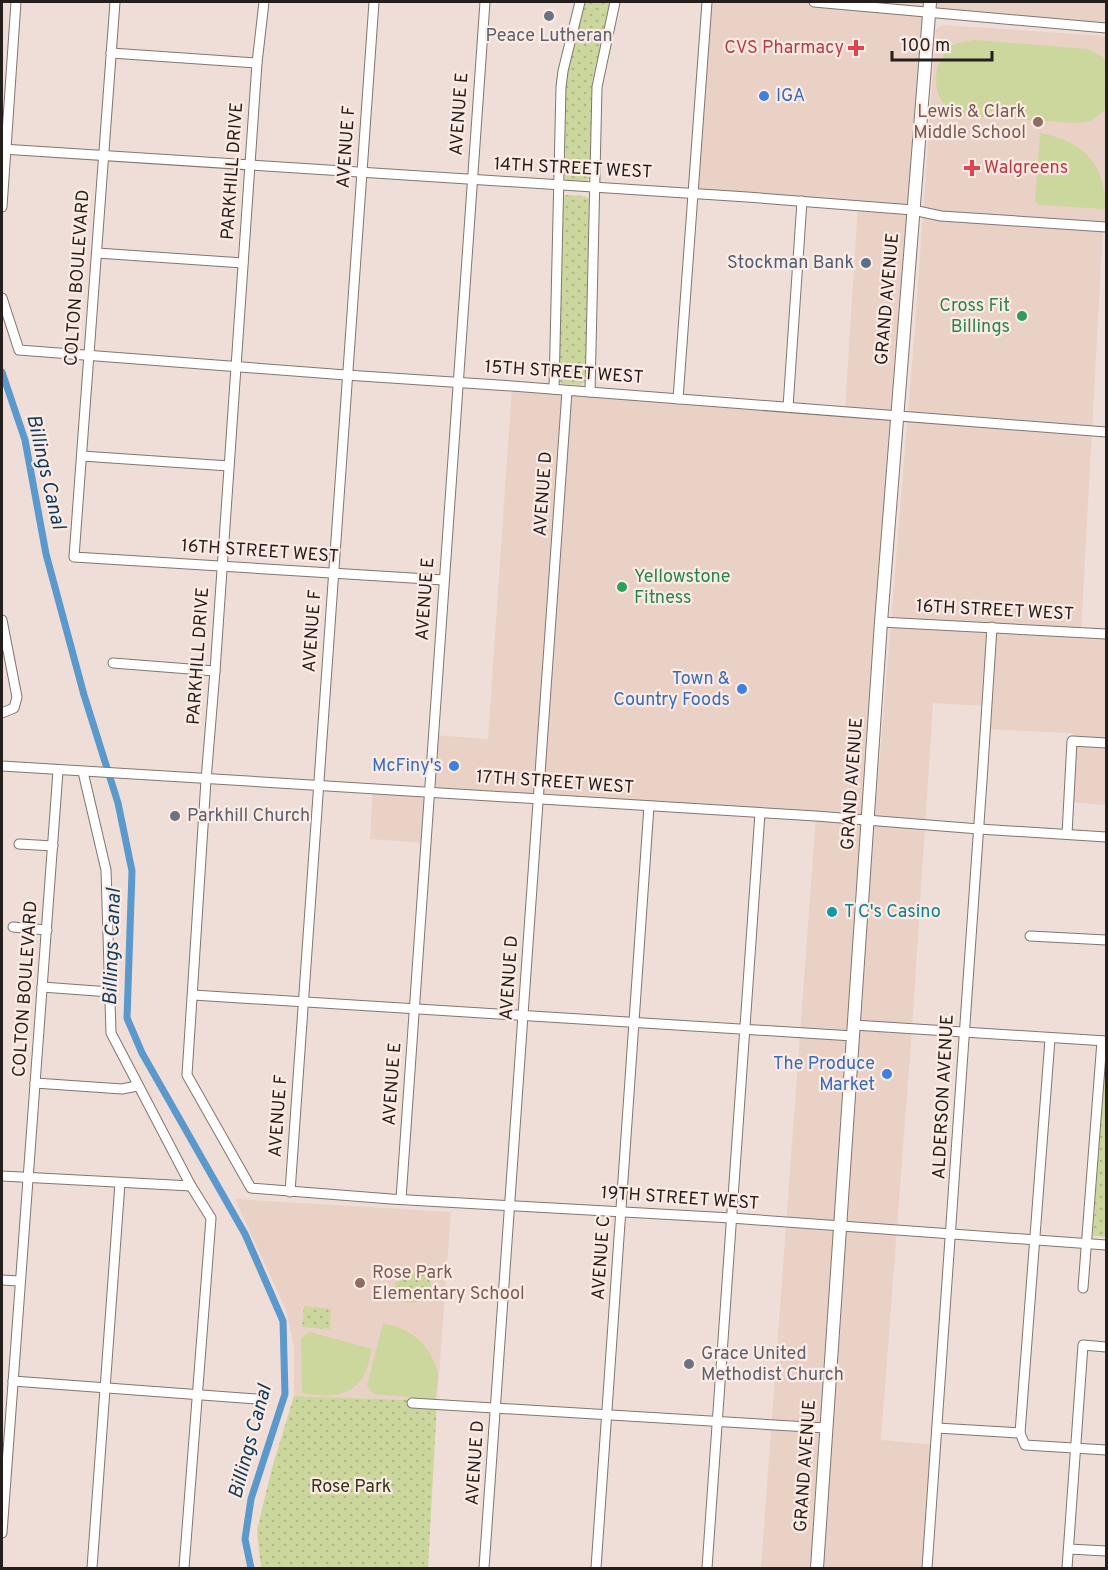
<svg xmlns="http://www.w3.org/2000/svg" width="1108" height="1570" viewBox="0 0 1108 1570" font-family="Overpass,sans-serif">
<defs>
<pattern id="park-dots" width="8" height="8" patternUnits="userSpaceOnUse" patternTransform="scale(1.5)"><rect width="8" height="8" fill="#cbd79c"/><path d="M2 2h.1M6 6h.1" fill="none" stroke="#aeb886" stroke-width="1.8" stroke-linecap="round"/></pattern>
</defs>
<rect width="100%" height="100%" fill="#eeded7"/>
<!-- built -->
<g fill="#e9d1c6">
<path d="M707 2H1106V25L942 9 929 12 817 1568H761L816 816 430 792 426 843 370 839 373 788 429 792 433 735 488 739 512 386 845 410 858 205 692 193Z"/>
<path d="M942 25 1106 36V222L1026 217 1025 221 1103 227 1081 632 1106 634V805L1069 802 1073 733 985 729 987 706 933 703 912 1028 881 1440 936 1445 927 1568H823L873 840 915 327 936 29Z"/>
<path d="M235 1199 451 1212 437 1401 294 1396V1346L286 1310Z"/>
</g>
<!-- grass -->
<g fill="#cbd79c">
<path d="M974 40 1088 49 1102 56 1106 62V109L1091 121 1077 123 962 116C958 114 953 112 949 109 929 93 933 57 955 44 960 42 968 41 974 40Z"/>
<path d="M1040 133C1084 141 1105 164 1106 209L1039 205 1035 201Z"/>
<path d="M383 1324C408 1326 431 1345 437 1371 439 1379 436 1390 435 1399L373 1394 367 1385Z"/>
<path d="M310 1332 372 1349C369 1358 368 1370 363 1377 348 1399 325 1397 302 1393L301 1338Z"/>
</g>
<!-- park -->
<g fill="url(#park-dots)">
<path d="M583 2H611L592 82 590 178 587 181 566 180 565 177 566 79Z"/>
<path d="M566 195 585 196 589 199 585 381 581 385 562 384 558 380 563 197Z"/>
<path d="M1105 1053H1106V1237L1093 1236Z"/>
<path d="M415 1272C444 1278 433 1314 393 1299L395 1283Z"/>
<path d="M304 1306 331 1309 330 1329 302 1327Z"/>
<path d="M294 1396 437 1401 428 1568H261L257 1530 272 1468Z"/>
</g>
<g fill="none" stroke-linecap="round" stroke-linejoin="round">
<!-- canal -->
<path stroke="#5b98cc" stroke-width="7" d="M2 372 25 440 46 554 84 695 118 803 132 871 127 1018 142 1053 245 1234 283 1321 285 1394 251 1499 245 1539 251 1568"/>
<!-- minor casing -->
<g stroke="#83756e" stroke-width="11">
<g id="minor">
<path d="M115 2 74 557 444 580"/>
<path d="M264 2 257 63 215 671 206 780 187 1075 251 1188 391 1199 731 1218 1106 1245"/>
<path d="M814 2 1106 28"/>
<path d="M111 53 257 63"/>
<path d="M2 149 747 197 913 210 941 216 1106 227"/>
<path d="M2 207 16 2"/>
<path d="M97 253 243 263"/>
<path d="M2 298 19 350 346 375 512 386 1106 432"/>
<path d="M554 389 561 87 563 71 580 2"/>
<path d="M590 392 597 87 615 2"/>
<path d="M678 399 707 2"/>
<path d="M788 407 802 201"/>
<path d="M82 456 229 466"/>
<path d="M2 620 17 697 14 708 2 713"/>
<path d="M881 622 1106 634"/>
<path d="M113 663 215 671"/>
<path d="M2 766 816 816 979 829 1106 837"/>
<path d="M83 772 106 870 111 1033 191 1186 211 1218 184 1568"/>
<path d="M1067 834 1072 741 1106 743"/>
<path d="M19 844 53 846"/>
<path d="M13 927 47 930"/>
<path d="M1030 936 1106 940"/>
<path d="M42 987 110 992"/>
<path d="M193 995 853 1036"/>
<path d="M854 1025 1106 1041"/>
<path d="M35 1083 122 1089 137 1086"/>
<path d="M2 1176 191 1186"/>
<path d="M290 1192 374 2"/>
<path d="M401 1199 485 2"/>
<path d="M2 1280 19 1281"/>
<path d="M1083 1288 1102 1041"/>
<path d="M13 1381 257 1399"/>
<path d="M412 1403 826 1428"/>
<path d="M937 1428 1020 1433 1025 1445 1106 1450"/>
<path d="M1020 1433 1050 1039"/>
<path d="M2 1533 58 771"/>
<path d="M1069 1549 1106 1551"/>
<path d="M92 1568 120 1183"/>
<path d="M484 1568 567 391"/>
<path d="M596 1568 649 806"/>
<path d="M707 1568 760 813"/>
<path d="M927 1568C949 1255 972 941 992 627"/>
<path d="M1067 1568 1083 1345 1106 1347"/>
</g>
</g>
<!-- major casing -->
<g stroke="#83756e" stroke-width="14">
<path id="major" d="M817 1568 881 622 930 2"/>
</g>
<!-- minor -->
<use href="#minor" stroke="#fff" stroke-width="9"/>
<!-- major -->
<use href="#major" stroke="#fff" stroke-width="12"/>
</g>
<!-- markers -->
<g fill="#6b7280" stroke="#fcebe4" stroke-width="2">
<circle cx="549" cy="16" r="6"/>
<circle cx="175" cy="816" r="6"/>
<circle cx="689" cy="1364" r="6"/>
</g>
<g fill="#e0444e" stroke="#fcebe4" stroke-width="2">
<path d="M853 39h6v6h6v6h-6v6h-6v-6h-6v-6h6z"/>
<path d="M969 159h6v6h6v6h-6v6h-6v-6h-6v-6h6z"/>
</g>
<g fill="#3f7fe0" stroke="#fcebe4" stroke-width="2">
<circle cx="764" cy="96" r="6"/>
<circle cx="742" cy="689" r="6"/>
<circle cx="454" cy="766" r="6"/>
<circle cx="887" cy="1074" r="6"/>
</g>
<g fill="#8d6e63" stroke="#fcebe4" stroke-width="2">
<circle cx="1038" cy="122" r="6"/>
<circle cx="360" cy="1283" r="6"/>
</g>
<circle fill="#5c6f8a" stroke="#fcebe4" stroke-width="2" cx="866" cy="263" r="6"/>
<g fill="#2e9e5b" stroke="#fcebe4" stroke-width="2">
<circle cx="1022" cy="316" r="6"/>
<circle cx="622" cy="587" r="6"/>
</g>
<circle fill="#0f9aa8" stroke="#fcebe4" stroke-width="2" cx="832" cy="912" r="6"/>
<g text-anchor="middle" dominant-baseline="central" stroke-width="4.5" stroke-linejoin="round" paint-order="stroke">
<!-- worship labels -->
<g font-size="18" fill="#5b616d" stroke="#fcebe4" text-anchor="start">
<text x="549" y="36" text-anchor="middle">Peace Lutheran</text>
<text x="187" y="816">Parkhill Church</text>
<text x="701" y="1354">Grace United<tspan x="701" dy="21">Methodist Church</tspan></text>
</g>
<!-- health labels -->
<g font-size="18" fill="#be3a42" stroke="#fcebe4" text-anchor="end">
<text x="844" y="48">CVS Pharmacy</text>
<text x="984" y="168" text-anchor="start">Walgreens</text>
</g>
<!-- shop labels -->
<g font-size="18" fill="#366cbe" stroke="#fcebe4" text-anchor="end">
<text x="776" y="96" text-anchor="start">IGA</text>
<text x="730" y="679">Town &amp;<tspan x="730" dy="21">Country Foods</tspan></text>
<text x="442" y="766">McFiny's</text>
<text x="875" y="1064">The Produce<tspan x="875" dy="21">Market</tspan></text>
</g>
<!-- education labels -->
<g font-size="18" fill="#785e54" stroke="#fcebe4" text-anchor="end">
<text x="1026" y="112">Lewis &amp; Clark<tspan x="1026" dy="21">Middle School</tspan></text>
<text x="372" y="1273" text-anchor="start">Rose Park<tspan x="372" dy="21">Elementary School</tspan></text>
</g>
<!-- street labels -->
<g font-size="18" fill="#241e1c" stroke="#fcebe4">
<text transform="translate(460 114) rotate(-86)">AVENUE E</text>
<text transform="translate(347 147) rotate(-86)">AVENUE F</text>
<text transform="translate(573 169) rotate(3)">14TH STREET WEST</text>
<text transform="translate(233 171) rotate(-86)">PARKHILL DRIVE</text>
<text transform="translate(78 278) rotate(-86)">COLTON BOULEVARD</text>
<text transform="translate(888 299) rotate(-85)">GRAND AVENUE</text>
<text transform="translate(564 373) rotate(4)">15TH STREET WEST</text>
<text transform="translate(544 494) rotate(-86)">AVENUE D</text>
<text transform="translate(260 552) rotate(4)">16TH STREET WEST</text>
<text transform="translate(426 599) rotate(-86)">AVENUE E</text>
<text transform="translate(995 611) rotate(3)">16TH STREET WEST</text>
<text transform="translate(313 631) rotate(-86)">AVENUE F</text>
<text transform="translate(199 656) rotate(-86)">PARKHILL DRIVE</text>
<text transform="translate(555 783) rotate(4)">17TH STREET WEST</text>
<text transform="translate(853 784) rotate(-86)">GRAND AVENUE</text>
<text transform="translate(510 978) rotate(-86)">AVENUE D</text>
<text transform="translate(26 989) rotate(-86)">COLTON BOULEVARD</text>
<text transform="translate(393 1084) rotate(-86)">AVENUE E</text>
<text transform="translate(944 1097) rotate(-87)">ALDERSON AVENUE</text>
<text transform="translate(279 1116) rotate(-86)">AVENUE F</text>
<text transform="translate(680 1199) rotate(4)">19TH STREET WEST</text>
<text transform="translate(602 1258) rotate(-86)">AVENUE C</text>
<text transform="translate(476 1463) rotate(-86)">AVENUE D</text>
<text transform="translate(806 1466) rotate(-86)">GRAND AVENUE</text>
</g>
<!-- service labels -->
<g font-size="18" fill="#4e5e75" stroke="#fcebe4" text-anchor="end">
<text x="854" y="263">Stockman Bank</text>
</g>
<!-- leisure labels -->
<g font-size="18" fill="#27864d" stroke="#fcebe4" text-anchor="end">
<text x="1010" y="306">Cross Fit<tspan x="1010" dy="21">Billings</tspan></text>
<text x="634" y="577" text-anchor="start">Yellowstone<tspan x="634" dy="21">Fitness</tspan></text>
</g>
<!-- culture labels -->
<g font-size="18" fill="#0d838f" stroke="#fcebe4" text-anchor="start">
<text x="844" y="912">T C's Casino</text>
</g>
<!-- park labels -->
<g font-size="18" fill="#313716" stroke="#fcebe4">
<text x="351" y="1487">Rose Park</text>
</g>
<!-- water labels -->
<g font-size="20" font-style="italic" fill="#0c3b5e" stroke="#fcebe4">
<text transform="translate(45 472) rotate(77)">Billings Canal</text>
<text transform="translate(113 947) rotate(-88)">Billings Canal</text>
<text transform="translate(251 1442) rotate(-75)">Billings Canal</text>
</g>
</g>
<!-- border -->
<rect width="1108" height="1570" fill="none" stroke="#241e1c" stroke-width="6"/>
<!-- scale -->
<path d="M892 51v9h100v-9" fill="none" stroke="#241e1c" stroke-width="3"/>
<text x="901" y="51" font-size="18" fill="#241e1c" stroke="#fcebe4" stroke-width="4.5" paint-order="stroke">100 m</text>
</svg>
